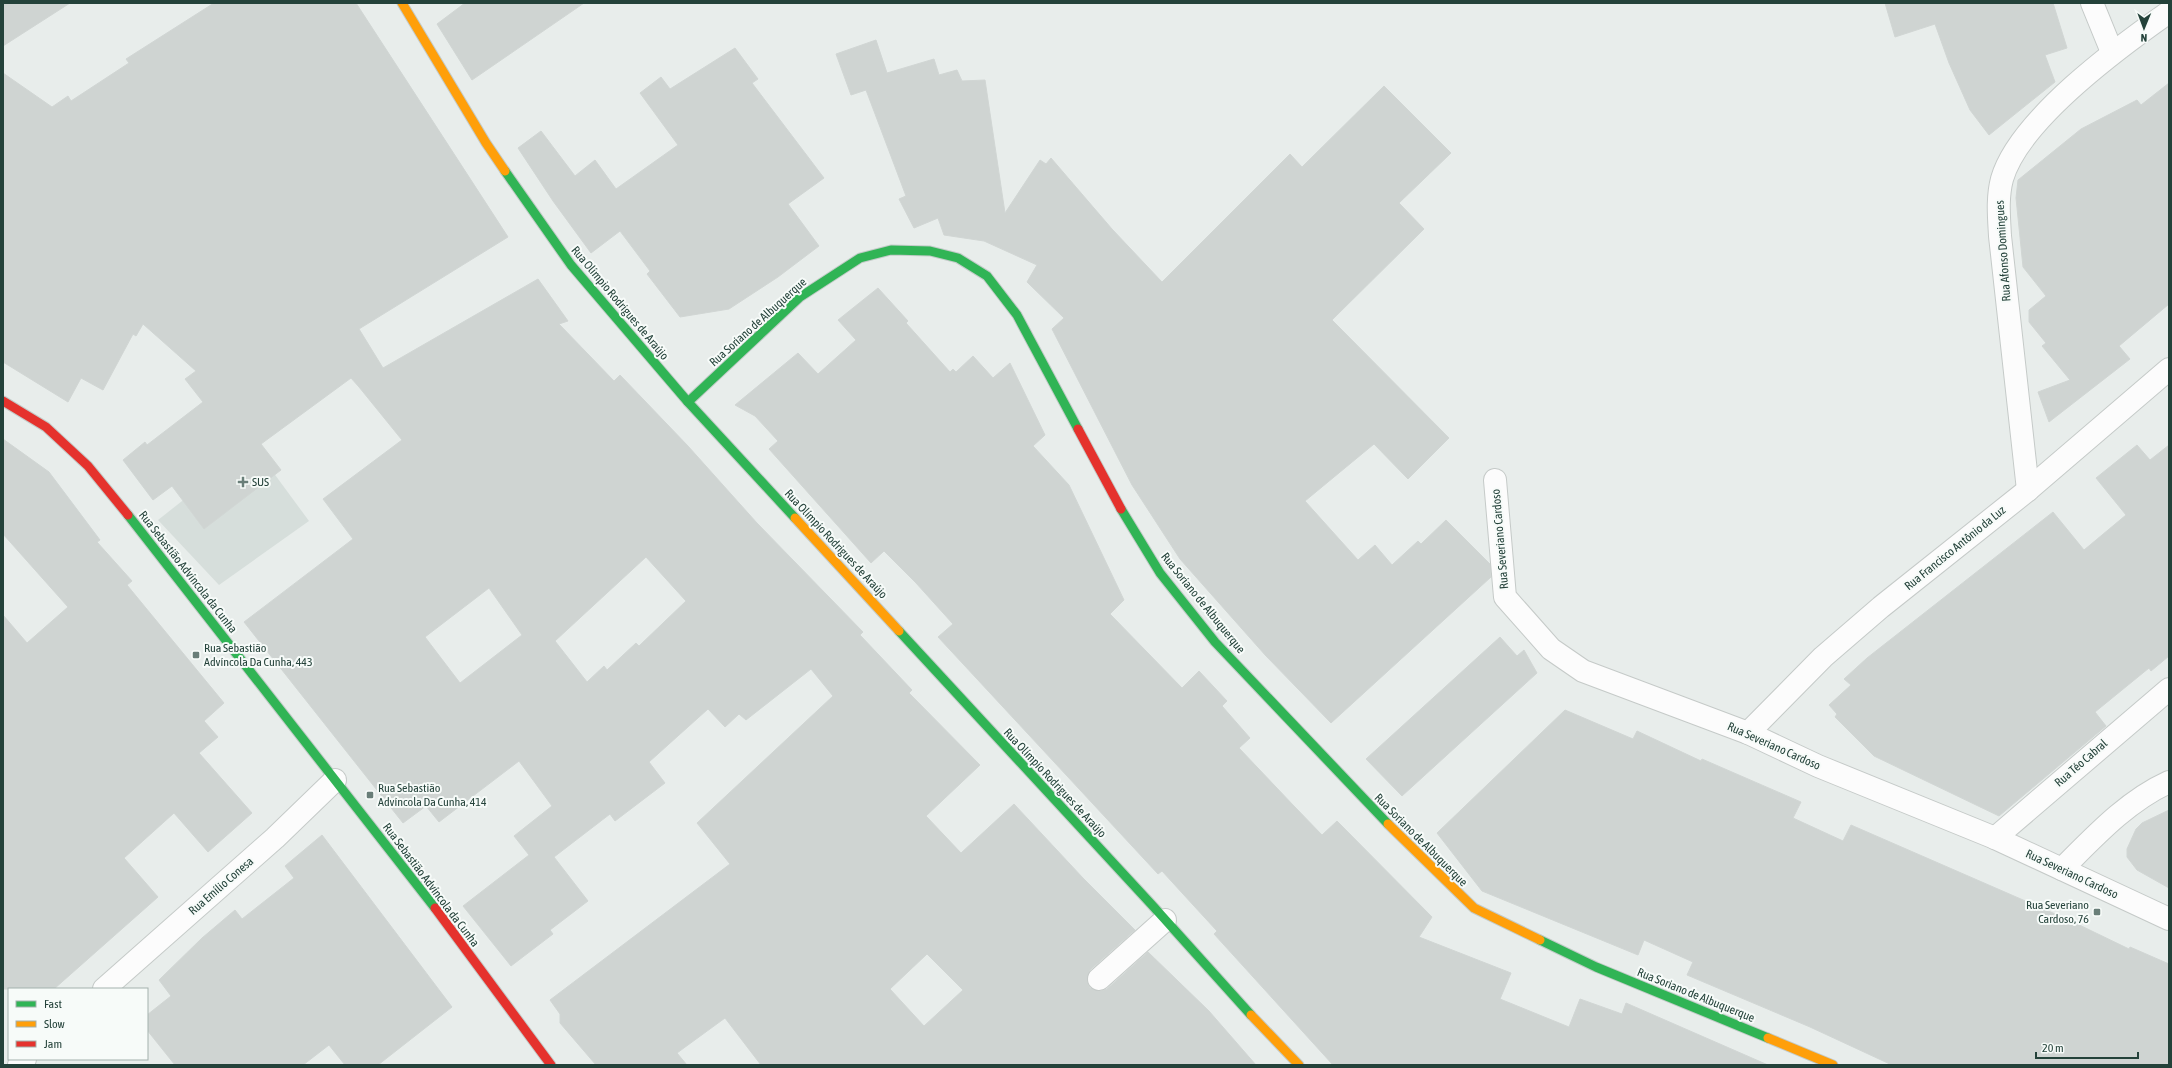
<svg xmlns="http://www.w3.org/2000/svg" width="2172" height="1068" viewBox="0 0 2172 1068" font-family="'Asap Condensed',sans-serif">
<rect width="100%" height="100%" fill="#e8edeb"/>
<!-- built -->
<path fill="#d6dedb" d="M253 445 309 521 219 585 158 520Z"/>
<!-- building -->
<g fill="#cfd4d2" stroke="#d1d6d4" fill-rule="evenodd">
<path d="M3 3H70L3 46Z"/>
<path d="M214 3H356L508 237 359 329 383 368 538 279 568 321 559 324 614 381 620 375 688 446 757 523 863 632 860 635 912 690 909 693 980 765 926 816 961 853 1014 804 1083 878 1135 930 1090 970 1087 981 1090 988 1101 991 1107 989 1148 952 1209 1011 1256 1065H761L725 1018 677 1053 687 1065H596L560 1023V1014L550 1000 730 864 697 823 833 696 811 669 746 720 739 714 725 727 708 709 649 762 665 783 615 821 610 814 554 857 588 901 550 930 553 934 511 966 463 906 529 855 514 836 552 806 519 761 439 822 426 806 403 823 244 622 353 539 323 499 402 440 359 387 351 378 261 444 281 470 204 529 172 486 153 500 123 460 145 442 147 445 203 402 185 379 196 371 143 324 136 336 133 334 103 390 81 378 68 402 3 362V73L52 107 68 96 71 101 129 63 126 59ZM646 557 686 601 639 646 636 643 607 670 604 666 587 682 555 641ZM489 588 522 635 460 683 425 637ZM927 954 963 990 924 1026 890 989Z"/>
<path d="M465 3H584L472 80 437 24Z"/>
<path d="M1885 3H2053L2067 48 2045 55 2055 82 1989 135 1970 110 1949 63 1935 24 1895 37Z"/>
<path d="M876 40 887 73 934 59 939 75 957 70 962 81 985 80 1005 213 1040 160 1046 164 1051 158 1112 229 1162 282 1290 154 1302 167 1384 86 1451 153 1399 203 1424 229 1332 320 1449 438 1408 479 1374 444 1305 501 1358 560 1375 545 1392 565 1418 541 1421 544 1446 520 1490 564 1491 577 1331 723 1266 656 1180 559 1132 485 1052 329 1064 318 1027 282 1037 265 984 241 944 235 938 218 914 228 899 199 906 196 866 90 851 95 836 54Z"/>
<path d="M735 48 758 79 752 83 824 178 788 204 819 246 778 277 729 309 680 317 647 274 650 271 620 231 591 253 553 201 518 148 541 131 575 176 595 160 616 189 678 145 640 93 661 77 670 89Z"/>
<path d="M2169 83V304L2119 346 2130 359 2049 422 2038 392 2070 380 2042 346 2046 343 2029 322V310L2046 296 2023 267 2016 198 2018 180 2081 129 2137 100 2141 105Z"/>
<path d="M878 288 908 321 906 323 950 372 953 369 956 372 973 356 993 378 1010 363 1045 435 1033 446 1069 485 1124 600 1110 614 1182 688 1199 671 1227 701 1222 706 1250 738 1239 748 1294 806 1322 835 1337 821 1432 917 1419 937 1511 973 1500 999 1569 1027 1580 999 1622 1014 1626 1003 1768 1065H1333L1214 934 1217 931 1194 906 1162 871 1158 874 938 637 953 624 916 583 884 551 871 563 769 449 778 441 755 416 735 405 798 353 818 374 856 340 838 320Z"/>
<path d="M3 439 49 472 100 540 97 542 132 581 127 585 224 703 204 721 218 737 199 753 252 813 208 852 174 813 124 858 158 897 54 989H3V615L27 643 68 607 3 534Z"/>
<path d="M2137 445 2150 460 2169 445V656L2151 671 2149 668 2095 712 2106 726 1999 816 1874 756 1835 717 1837 714 1829 705 1851 685 1844 679 1867 658 2053 512 2084 550 2126 515 2096 478Z"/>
<path d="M1500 637 1517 656 1524 650 1537 673 1402 796 1366 759Z"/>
<path d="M1565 710 1633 739 1637 731 1701 761 1702 759 1801 802 1793 818 1843 841 1851 825 2069 920 2129 949 2130 947 2169 964V1065H1892L1810 1027 1687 975 1693 962 1644 940 1638 955 1482 891 1437 833Z"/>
<path d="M2169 810V888L2137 870 2127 857V849L2136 829 2142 823Z"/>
<path d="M322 835 452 1007 378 1065H345L329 1045 303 1065H175L147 1030V1015L171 996 159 980 202 938 235 910 242 919 294 878 285 866Z"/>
</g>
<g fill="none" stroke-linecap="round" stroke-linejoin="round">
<!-- street casing -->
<g stroke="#c5cac8" stroke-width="24">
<g id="street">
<path d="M2092 3 2112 52"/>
<path d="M1495 480 1505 597 1551 649 1583 671 1748 733 1818 766 1995 838 2169 919"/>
<path d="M2028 490 2000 236C1999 217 1997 198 2002 179 2019 120 2119 47 2169 12"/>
<path d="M1748 733 1823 657 1881 607 2028 490 2169 369"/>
<path d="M1995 838 2169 689"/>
<path d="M2062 869C2094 837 2127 801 2169 782"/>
<path d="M1099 979 1165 920"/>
<path d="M104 989 275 838 335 780"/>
<path d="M19 1065 25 1059"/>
</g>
</g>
<!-- fast casing -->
<g stroke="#c3cbc8" stroke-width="11">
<g id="fast">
<path d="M505 171 571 265 688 402 795 518"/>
<path d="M688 402 800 297 860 258 891 250 930 251 958 258 987 276 1017 315 1078 429"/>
<path d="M1121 509 1160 573 1215 642 1388 824"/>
<path d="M128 515 435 908"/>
<path d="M899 631 1152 905 1251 1015"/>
<path d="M1540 940 1596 967 1768 1038"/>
</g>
</g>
<!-- slow casing -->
<g stroke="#c3cbc8" stroke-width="11">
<g id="slow">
<path d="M402 3 486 143 505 171"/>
<path d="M795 518 899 631"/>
<path d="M1388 824 1474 908 1540 940"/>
<path d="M1251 1015 1299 1065"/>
<path d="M1768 1038 1833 1065"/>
</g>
</g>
<!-- jam casing -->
<g stroke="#c3cbc8" stroke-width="11">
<g id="jam">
<path d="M3 401 46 427 88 466 128 515"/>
<path d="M1078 429 1121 509"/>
<path d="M435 908 551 1065"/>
</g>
</g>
<!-- street -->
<use href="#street" stroke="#fcfcfc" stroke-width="22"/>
<!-- fast -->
<use href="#fast" stroke="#30b455" stroke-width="9"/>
<!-- slow -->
<use href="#slow" stroke="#ff9f0a" stroke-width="9"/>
<!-- jam -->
<use href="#jam" stroke="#e5322d" stroke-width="9"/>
</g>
<!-- markers -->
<g fill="#697e78" stroke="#f7fbf9" stroke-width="1.5">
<path d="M241 476h4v4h4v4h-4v4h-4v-4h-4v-4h4z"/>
<rect x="192" y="651" width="8" height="8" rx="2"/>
<rect x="366" y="791" width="8" height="8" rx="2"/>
<rect x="2093" y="908" width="8" height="8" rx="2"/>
</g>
<g text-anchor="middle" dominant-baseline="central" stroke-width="4" stroke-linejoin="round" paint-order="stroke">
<!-- street labels -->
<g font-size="12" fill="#24423a" stroke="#f7fbf9">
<text transform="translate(2003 251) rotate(-94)">Rua Afonso Domingues</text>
<text transform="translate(620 303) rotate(50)">Rua Olímpio Rodrigues de Araújo</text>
<text transform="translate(758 322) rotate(-42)">Rua Soriano de Albuquerque</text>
<text transform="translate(1500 539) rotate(-95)">Rua Severiano Cardoso</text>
<text transform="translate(836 544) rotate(47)">Rua Olímpio Rodrigues de Araújo</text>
<text transform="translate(1955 548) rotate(-39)">Rua Francisco Antônio da Luz</text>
<text transform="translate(188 572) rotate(52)">Rua Sebastião Advíncola da Cunha</text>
<text transform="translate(1203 603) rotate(51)">Rua Soriano de Albuquerque</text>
<text transform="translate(1774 746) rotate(24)">Rua Severiano Cardoso</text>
<text transform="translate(2081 763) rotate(-41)">Rua Téo Cabral</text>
<text transform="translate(1055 783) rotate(47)">Rua Olímpio Rodrigues de Araújo</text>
<text transform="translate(1421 840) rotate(45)">Rua Soriano de Albuquerque</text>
<text transform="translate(2072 874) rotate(25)">Rua Severiano Cardoso</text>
<text transform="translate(431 885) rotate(53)">Rua Sebastião Advíncola da Cunha</text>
<text transform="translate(221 886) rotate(-41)">Rua Emílio Conesa</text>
<text transform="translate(1696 995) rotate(22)">Rua Soriano de Albuquerque</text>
</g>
<!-- poi labels -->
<g font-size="12" fill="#24423a" stroke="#f7fbf9" text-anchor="start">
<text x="252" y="482">SUS</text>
<text x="204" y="648">Rua Sebastião<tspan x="204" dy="14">Advíncola Da Cunha, 443</tspan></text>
<text x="378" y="788">Rua Sebastião<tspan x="378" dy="14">Advíncola Da Cunha, 414</tspan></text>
<text x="2089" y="905" text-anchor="end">Rua Severiano<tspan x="2089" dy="14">Cardoso, 76</tspan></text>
</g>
</g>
<!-- border -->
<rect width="2172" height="1068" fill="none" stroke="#24423a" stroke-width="8"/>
<!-- legend -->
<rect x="8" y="988" width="140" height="72" fill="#f7fbf9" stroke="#a3b1ad"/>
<rect x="16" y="1001" width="20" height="6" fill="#30b455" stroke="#a3b1ad"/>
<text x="44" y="1008" font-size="12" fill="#24423a">Fast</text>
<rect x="16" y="1021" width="20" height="6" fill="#ff9f0a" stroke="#a3b1ad"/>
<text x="44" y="1028" font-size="12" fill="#24423a">Slow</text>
<rect x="16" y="1041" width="20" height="6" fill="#e5322d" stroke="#a3b1ad"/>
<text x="44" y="1048" font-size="12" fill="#24423a">Jam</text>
<!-- north arrow -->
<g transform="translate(2144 28) rotate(181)" stroke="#f7fbf9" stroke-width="3" paint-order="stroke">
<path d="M0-3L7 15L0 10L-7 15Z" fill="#24423a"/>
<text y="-6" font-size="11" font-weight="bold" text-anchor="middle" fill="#24423a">N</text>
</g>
<!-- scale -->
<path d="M2036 1052v6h102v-6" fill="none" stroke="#24423a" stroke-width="2"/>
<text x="2042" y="1052" font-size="12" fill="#24423a" stroke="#f7fbf9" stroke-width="3" paint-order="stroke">20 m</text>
</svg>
